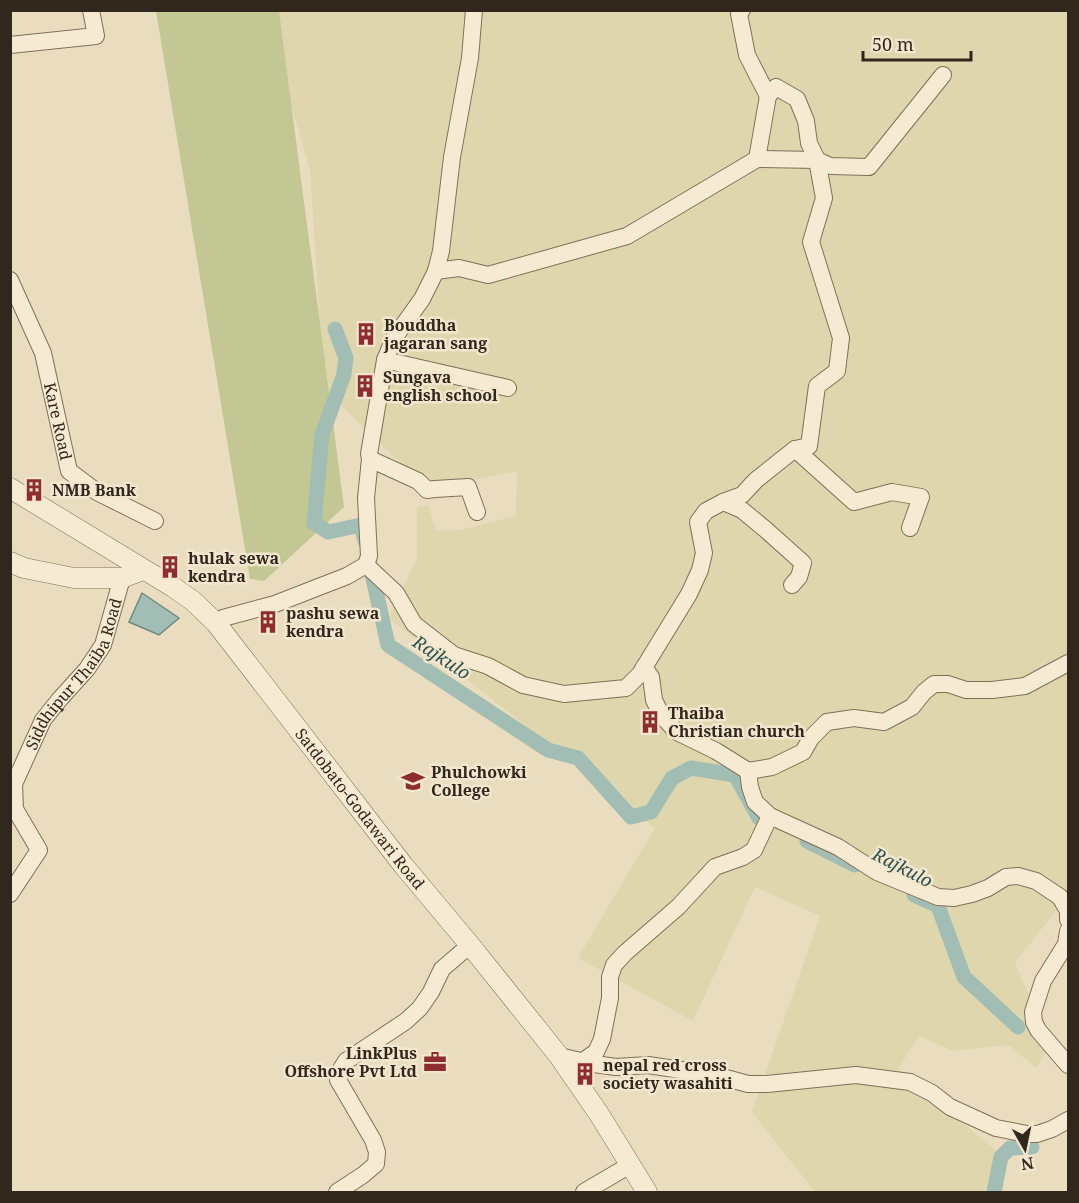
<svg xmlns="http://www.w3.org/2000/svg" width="1079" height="1203" viewBox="0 0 1079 1203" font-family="'Noto Serif',serif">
<rect width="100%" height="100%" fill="#eaddbf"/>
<!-- farmland -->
<path fill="#dfd6ad" d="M268 10 1068 11V895L1015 963 1051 1045 1036 1068 1009 1045 953 1051 919 1036 898 1069 999 1153 991 1192H815L752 1112 820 916 755 887 693 1021 578 958 655 828 389 618 417 558V507L428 505 436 531 461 530 516 516 517 471 427 490 324 388 310 170 267 22Z"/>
<!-- green -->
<path fill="#c2c794" d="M156 11H279L344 507 264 581 250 579Z"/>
<!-- water -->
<path fill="#a2bdb4" stroke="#6a8981" stroke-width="1.5" d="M142 593 179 618 159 635 129 622Z"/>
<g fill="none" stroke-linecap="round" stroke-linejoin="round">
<!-- canal -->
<g stroke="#a2bdb4" stroke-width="15">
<path d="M335 329 346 358 344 374 322 435 314 523 328 532 361 525 365 541"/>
<path d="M370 565 388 645 548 750 578 758 631 817 651 812 672 778 691 768 735 775 759 818"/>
<path d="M807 841 855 865"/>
<path d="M914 895 938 906 964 977 1018 1027"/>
<path d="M994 1192 1001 1157 1010 1148 1032 1147"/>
</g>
<!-- minor casing -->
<g stroke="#826e59" stroke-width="18">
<g id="minor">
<path d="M742 10 739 14 747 55 768 96"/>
<path d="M10 45 96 36 91 10"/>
<path d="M757 159 817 160 830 166 869 167 943 75"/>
<path id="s1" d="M10 280 43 353 69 471 97 492 155 521"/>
<path d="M385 360 508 388"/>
<path d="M795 449 854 502 892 492 921 497 910 528"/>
<path d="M370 459 418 481 427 490 435 489 468 487 477 512"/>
<path d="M723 502 742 510 765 529 803 563 799 577 792 585"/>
<path d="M366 565 396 593 414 624 454 655 488 666 523 685 564 694 626 688 640 674 689 594 700 570 704 553 698 522 706 511 723 502 742 495 756 480 795 449 809 446 817 386 837 371 841 338 811 242 824 198 817 160 809 143 806 121 797 99 776 87 768 96 757 159 627 236 488 275 459 268 436 271"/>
<path d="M216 623 223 618 275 604 347 576 366 565 369 556 366 498 370 459 369 454 385 360 394 338 422 299 436 271 441 251 452 157 470 58 474 10"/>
<path d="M644 667 651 677 654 700 662 716 677 732 716 751 748 771 772 767 803 752 811 738 827 722 854 718 884 722 912 707 924 692 934 684H948L966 690H992L1025 686 1068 663"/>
<path d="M748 771 750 787 755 802 770 816 838 847 877 872 938 897 954 898 972 894 988 888 1006 877 1018 876 1036 881 1060 897 1068 911V920"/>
<path id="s2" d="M10 894 39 850 15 809 14 784 43 720 59 700 87 669 103 645 122 578"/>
<path d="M1068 931 1066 944 1043 981 1033 1012 1034 1022 1038 1030 1068 1065"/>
<path d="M559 1056 594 1064 616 1067 648 1065 715 1075 748 1084H767L856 1075 910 1082 932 1093 950 1107 996 1128 1027 1134H1037L1052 1129 1068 1120"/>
<path d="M583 1061 596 1052 602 1039 610 998V977L614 965 625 953 678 907 715 867 743 857 754 850 770 816"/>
<path d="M337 1192 363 1175 376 1164 377 1152 373 1140 338 1080 341 1069 346 1061 406 1021 420 1008 431 992 442 969 470 945"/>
<path d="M584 1192 630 1165"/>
</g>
</g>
<!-- tertiary casing -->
<g stroke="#826e59" stroke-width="21">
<g id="tertiary">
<path id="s3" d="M10 488 173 587 193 601 216 623 403 865 470 945 559 1056 599 1114 647 1192"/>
<path d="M10 562 24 568 74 578H122L143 570"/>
</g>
</g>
<!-- minor -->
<use href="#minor" stroke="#f6ebd2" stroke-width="16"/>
<!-- tertiary -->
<use href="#tertiary" stroke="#f6ebd2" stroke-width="20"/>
</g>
<!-- icons -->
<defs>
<g id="building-bare" transform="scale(1.8)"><path d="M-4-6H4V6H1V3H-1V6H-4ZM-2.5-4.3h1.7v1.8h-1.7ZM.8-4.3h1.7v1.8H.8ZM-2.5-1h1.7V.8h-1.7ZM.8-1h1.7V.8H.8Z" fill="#8d2d2f" stroke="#f2e7ce" stroke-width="2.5" paint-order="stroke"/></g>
<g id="school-bare" transform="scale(1.8)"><path d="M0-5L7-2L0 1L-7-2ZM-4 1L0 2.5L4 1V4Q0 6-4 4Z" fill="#8d2d2f" stroke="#f2e7ce" stroke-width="2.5" paint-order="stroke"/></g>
<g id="office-bare" transform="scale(1.8)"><path d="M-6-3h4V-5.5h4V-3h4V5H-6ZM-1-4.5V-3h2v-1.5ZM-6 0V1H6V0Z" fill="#8d2d2f" stroke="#f2e7ce" stroke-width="2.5" paint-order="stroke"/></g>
</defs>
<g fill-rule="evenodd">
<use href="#building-bare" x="366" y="334"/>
<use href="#building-bare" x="365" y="386"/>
<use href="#building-bare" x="34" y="490"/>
<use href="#building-bare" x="170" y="567"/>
<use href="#building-bare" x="268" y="622"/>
<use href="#building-bare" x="650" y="722"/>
<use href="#school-bare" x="413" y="781"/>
<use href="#office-bare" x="435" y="1062"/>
<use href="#building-bare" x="585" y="1074"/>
</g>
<g text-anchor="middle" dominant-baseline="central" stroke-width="5" stroke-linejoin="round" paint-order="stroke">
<!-- poi labels -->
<g font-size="16" font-weight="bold" fill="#32271c" stroke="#f2e7ce" text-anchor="start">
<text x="384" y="325">Bouddha<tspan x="384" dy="18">jagaran sang</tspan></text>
<text x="383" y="377">Sungava<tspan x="383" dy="18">english school</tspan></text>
<text x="52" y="490">NMB Bank</text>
<text x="188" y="558">hulak sewa<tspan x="188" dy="18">kendra</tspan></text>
<text x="286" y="613">pashu sewa<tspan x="286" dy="18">kendra</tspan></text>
<text x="668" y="713">Thaiba<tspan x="668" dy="18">Christian church</tspan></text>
<text x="431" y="772">Phulchowki<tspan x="431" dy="18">College</tspan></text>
<text x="417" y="1053" text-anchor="end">LinkPlus<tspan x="417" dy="18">Offshore Pvt Ltd</tspan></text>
<text x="603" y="1065">nepal red cross<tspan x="603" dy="18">society wasahiti</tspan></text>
</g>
<!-- street labels -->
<g font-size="16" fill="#32271c" stroke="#f2e7ce">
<text stroke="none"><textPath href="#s1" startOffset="150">Kare Road</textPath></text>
<text stroke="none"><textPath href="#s2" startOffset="252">Siddhipur Thaiba Road</textPath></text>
<text stroke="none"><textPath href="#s3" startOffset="482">Satdobato-Godawari Road</textPath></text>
</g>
<!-- water labels -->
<g font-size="18" font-style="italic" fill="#2c514e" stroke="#f2e7ce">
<text transform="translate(442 657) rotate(33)">Rajkulo</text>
<text transform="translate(903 867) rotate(27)">Rajkulo</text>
</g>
</g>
<!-- border -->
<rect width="1079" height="1203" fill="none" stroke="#32271c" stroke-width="24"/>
<!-- north arrow -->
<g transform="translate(1025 1149) rotate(171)" stroke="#f2e7ce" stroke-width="4.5" paint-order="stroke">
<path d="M0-4.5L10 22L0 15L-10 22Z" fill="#32271c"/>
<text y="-9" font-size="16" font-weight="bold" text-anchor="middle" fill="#32271c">N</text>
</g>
<!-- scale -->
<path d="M863 51v9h108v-9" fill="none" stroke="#32271c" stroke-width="3"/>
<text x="872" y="51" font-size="18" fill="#32271c" stroke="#f2e7ce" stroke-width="4.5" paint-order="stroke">50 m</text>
</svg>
